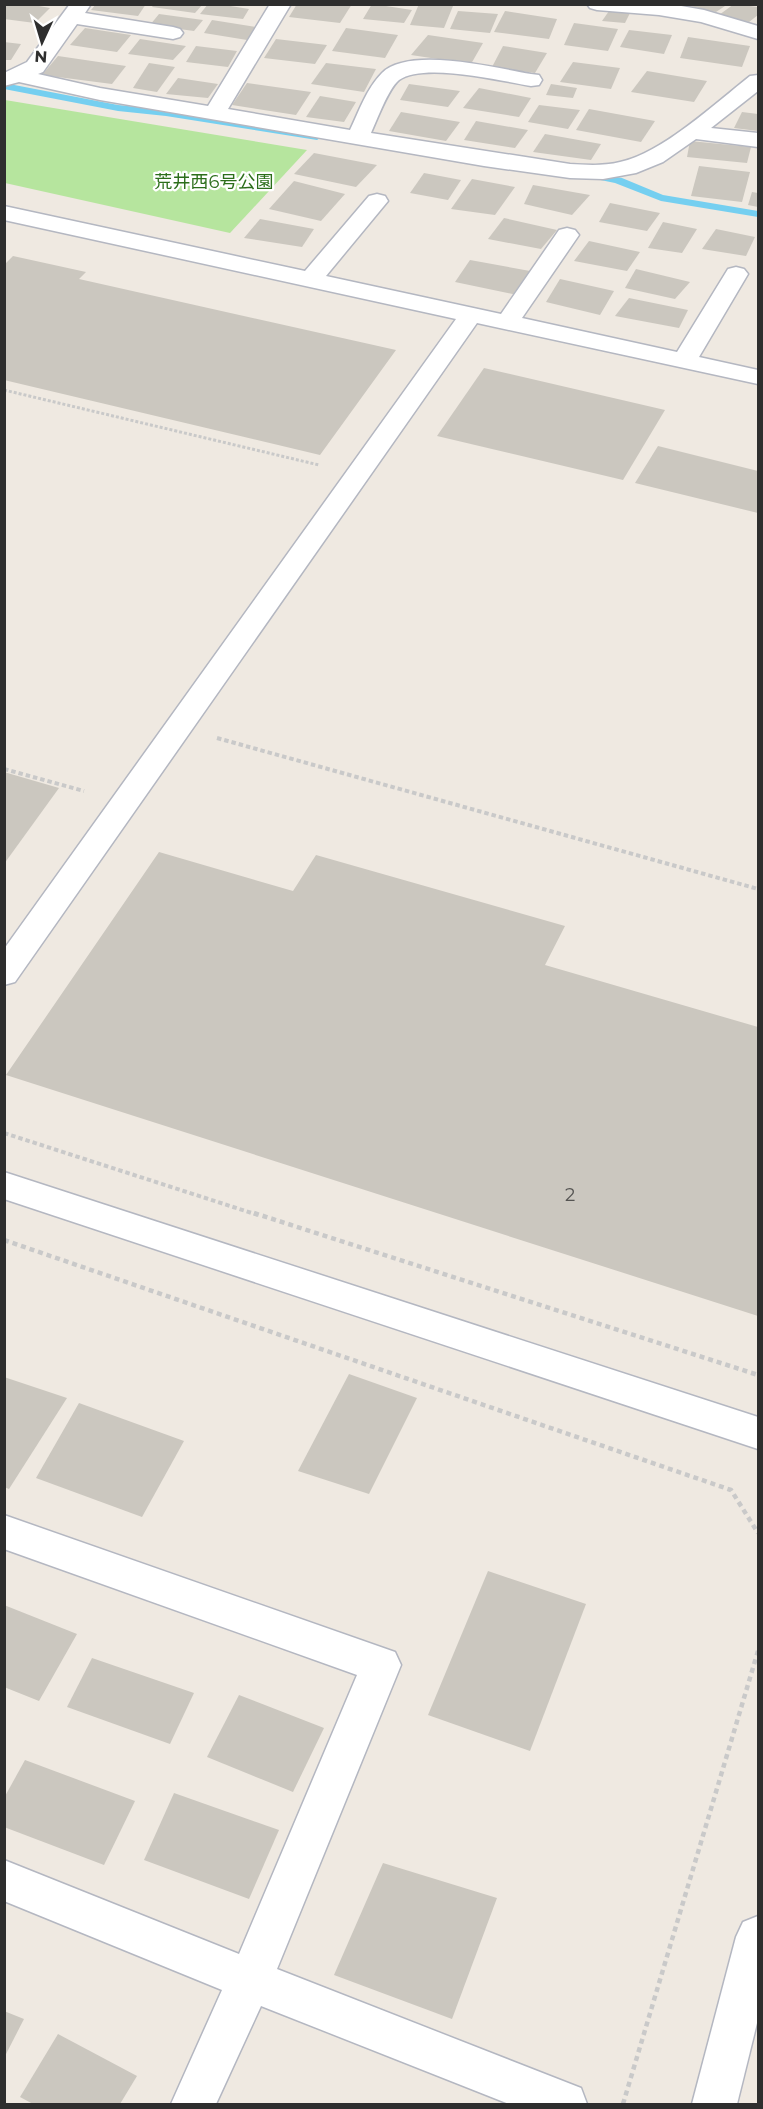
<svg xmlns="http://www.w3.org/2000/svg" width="763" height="2109" viewBox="0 0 763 2109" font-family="Montserrat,'Noto Sans JP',sans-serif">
<rect width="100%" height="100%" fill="#efe9e1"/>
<!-- green -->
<path fill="#b6e59e" d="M5 100 307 150 230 233 5 183Z"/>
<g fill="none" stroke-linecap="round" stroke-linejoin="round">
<!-- stream -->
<g fill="#75cff0" fill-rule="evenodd">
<path d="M4 83 118 105 166 110 317 134 322 137 317 140 166 116 118 111 4 89Z"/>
<path d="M590 172 622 178 663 195 758 211V217L661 201 615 183 586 177V173Z"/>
</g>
</g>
<!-- building -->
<g fill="#cbc7bf">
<path d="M4 4H28L50 8 35 23 4 19Z"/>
<path d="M96 4H146L138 16 91 10Z"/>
<path d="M154 4H203L195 13 152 7Z"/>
<path d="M208 4H218L249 9 243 19 200 14Z"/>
<path d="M297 4H352L340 23 289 17Z"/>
<path d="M372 4H373L412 10 404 23 363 19Z"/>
<path d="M419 4H439L453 6 444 28 410 25Z"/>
<path d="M682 4H728L716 12Z"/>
<path d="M734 4 758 7V15L749 22 719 15Z"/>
<path d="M458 11 498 14 490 33 450 29Z"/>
<path d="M505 11 557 19 549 39 494 32Z"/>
<path d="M609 11 630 13 625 23 602 21Z"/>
<path d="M159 14 203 20 194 31 150 25Z"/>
<path d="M212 20 256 27 247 40 204 33Z"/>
<path d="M574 23 618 29 608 51 564 45Z"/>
<path d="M85 28 131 35 117 52 70 45Z"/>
<path d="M346 28 398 35 385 58 332 51Z"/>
<path d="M629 30 672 35 664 54 620 47Z"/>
<path d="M428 35 483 43 471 64 411 55Z"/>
<path d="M688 37 750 46 742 67 680 58Z"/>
<path d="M140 39 186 46 173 60 128 54Z"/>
<path d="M276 39 327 45 315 64 264 58Z"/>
<path d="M4 42 21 44 11 60H4Z"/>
<path d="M196 46 237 51 228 67 186 62Z"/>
<path d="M503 46 547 53 535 73 492 67Z"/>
<path d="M58 56 126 66 112 84 42 75Z"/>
<path d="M573 62 620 68 611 89 560 82Z"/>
<path d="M149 63 175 67 157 92 133 88Z"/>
<path d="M326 63 376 69 364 92 311 84Z"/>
<path d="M647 71 707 81 694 102 631 92Z"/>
<path d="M178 78 218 84 208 98 166 94Z"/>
<path d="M247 83 311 92 296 115 232 105Z"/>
<path d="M409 84 460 91 448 107 400 100Z"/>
<path d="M551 84 577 88 573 98 546 95Z"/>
<path d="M479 88 531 98 519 117 463 108Z"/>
<path d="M320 96 356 102 344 122 306 117Z"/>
<path d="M539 105 580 110 568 129 528 122Z"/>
<path d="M589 109 655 121 641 142 576 130Z"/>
<path d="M401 112 460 122 446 141 389 131Z"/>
<path d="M742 112 758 114V131L734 128Z"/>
<path d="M476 121 528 130 515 148 464 140Z"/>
<path d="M545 134 601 144 591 160 533 152Z"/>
<path d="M690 141 751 147 747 163 687 157Z"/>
<path d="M314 153 377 165 356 187 294 174Z"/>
<path d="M699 166 750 172 742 202 691 196Z"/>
<path d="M424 173 461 180 448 200 410 193Z"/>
<path d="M472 179 515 187 495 215 451 209Z"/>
<path d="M294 181 345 194 321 221 269 209Z"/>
<path d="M533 185 590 195 572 215 524 204Z"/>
<path d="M752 192 758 193V207L748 205Z"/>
<path d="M610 203 660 213 647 231 599 222Z"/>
<path d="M504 218 557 230 541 249 488 239Z"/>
<path d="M260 219 314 229 302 247 244 238Z"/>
<path d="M663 222 697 229 682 253 648 248Z"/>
<path d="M716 229 755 237 746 256 702 249Z"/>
<path d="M589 241 640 252 627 271 574 261Z"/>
<path d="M13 256 86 272 79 279 396 350 320 455 4 380V265Z"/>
<path d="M470 260 530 271 517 295 455 282Z"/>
<path d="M636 269 690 282 675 299 625 288Z"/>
<path d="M560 279 614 291 600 315 546 302Z"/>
<path d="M629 298 688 310 679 328 615 316Z"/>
<path d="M484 368 665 410 623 480 437 436Z"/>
<path d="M658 446 758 471V513L635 483Z"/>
<path d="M4 772 59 788 4 864Z"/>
<path d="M159 852 293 891 316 855 565 926 545 965 758 1027V1316L6 1075Z"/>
<path d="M349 1374 417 1398 369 1494 298 1471Z"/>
<path d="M4 1377 67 1398 9 1489 4 1487Z"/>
<path d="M79 1403 184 1441 142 1517 36 1478Z"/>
<path d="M488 1571 586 1604 530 1751 428 1715Z"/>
<path d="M4 1605 77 1634 39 1701 4 1687Z"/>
<path d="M92 1658 194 1693 170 1744 67 1707Z"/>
<path d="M239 1695 324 1728 293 1792 207 1757Z"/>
<path d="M25 1760 135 1801 104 1865 4 1827V1798Z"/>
<path d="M174 1793 279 1830 249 1899 144 1860Z"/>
<path d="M383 1863 497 1898 452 2019 334 1975Z"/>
<path d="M4 2011 24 2019 4 2058Z"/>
<path d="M58 2034 137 2076 120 2104H33L20 2097Z"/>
</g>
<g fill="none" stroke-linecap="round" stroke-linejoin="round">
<!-- minor casing -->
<g stroke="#b4b7c1" stroke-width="3">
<g id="minor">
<path d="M70 4H91L85 13 173 27 180 29 183 33 180 37 173 39 77 24 43 72 38 74 100 88 208 106 270 4H291L228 109 350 130C359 111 367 88 382 73 409 46 496 68 531 74L539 75 542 80 539 85 531 86C501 81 424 62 399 80 388 89 377 120 371 133L570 164C587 165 604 166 620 162 661 154 717 102 750 76L758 75V91L711 128 758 133V147L696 139 663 162 636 173 603 179 570 178 484 166 100 100 19 82 4 86V73L27 62Z"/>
<path d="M587 4H670L704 10 758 26V39L701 22 659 15 597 10 590 8Z"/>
<path d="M377 194 385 196 388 201 326 276 501 314 559 230 567 228 575 230 579 235 522 318 677 352 728 269 736 267 744 269 748 274 699 357 758 370V384L477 323 15 982 4 985V949L456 319 4 220V206L305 271 369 196Z"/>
<path d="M4 1172 758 1417V1449L4 1199Z"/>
<path d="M4 1515 395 1652 401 1665 277 1969 581 2088 587 2104H509L261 2006 216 2104H171L222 1990 4 1901V1860L239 1954 357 1675 4 1549Z"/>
<path d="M758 1916V2019L737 2104H692L736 1937 743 1922Z"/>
</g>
</g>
<!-- path-far2 -->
<path stroke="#c9c9c9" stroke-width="3" stroke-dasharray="3 2" stroke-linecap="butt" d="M4 390 319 465"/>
<!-- path-far1 -->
<g stroke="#c9c9c9" stroke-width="4" stroke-dasharray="4.5 3" stroke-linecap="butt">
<path d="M217 738 758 889"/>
<path d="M4 769 84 791"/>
<path d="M4 1133 258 1215"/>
</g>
<!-- path -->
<g stroke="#c9c9c9" stroke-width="4.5" stroke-dasharray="5 4" stroke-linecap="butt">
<path d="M254 1213 758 1375"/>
<path d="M4 1240 731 1490 758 1533"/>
<path d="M623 2104 758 1651"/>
</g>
<!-- minor -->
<use href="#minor" fill="#fff" fill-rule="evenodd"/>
</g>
<g text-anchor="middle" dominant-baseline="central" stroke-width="4.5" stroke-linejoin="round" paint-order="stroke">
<!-- far-park labels -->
<g font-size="18" fill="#2c6e1b" stroke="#fff">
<text x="214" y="182">荒井西6号公園</text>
</g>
<!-- number labels -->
<g font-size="18" fill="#555452">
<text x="570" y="1195">2</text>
</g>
</g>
<!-- border -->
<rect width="763" height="2109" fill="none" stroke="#2e2e2e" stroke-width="12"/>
<!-- north arrow -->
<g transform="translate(42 42) rotate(184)" stroke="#ffffff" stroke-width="4.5" paint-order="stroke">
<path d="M0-4.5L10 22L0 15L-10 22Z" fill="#2e2e2e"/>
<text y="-9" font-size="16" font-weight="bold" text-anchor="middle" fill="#2e2e2e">N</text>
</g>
</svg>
